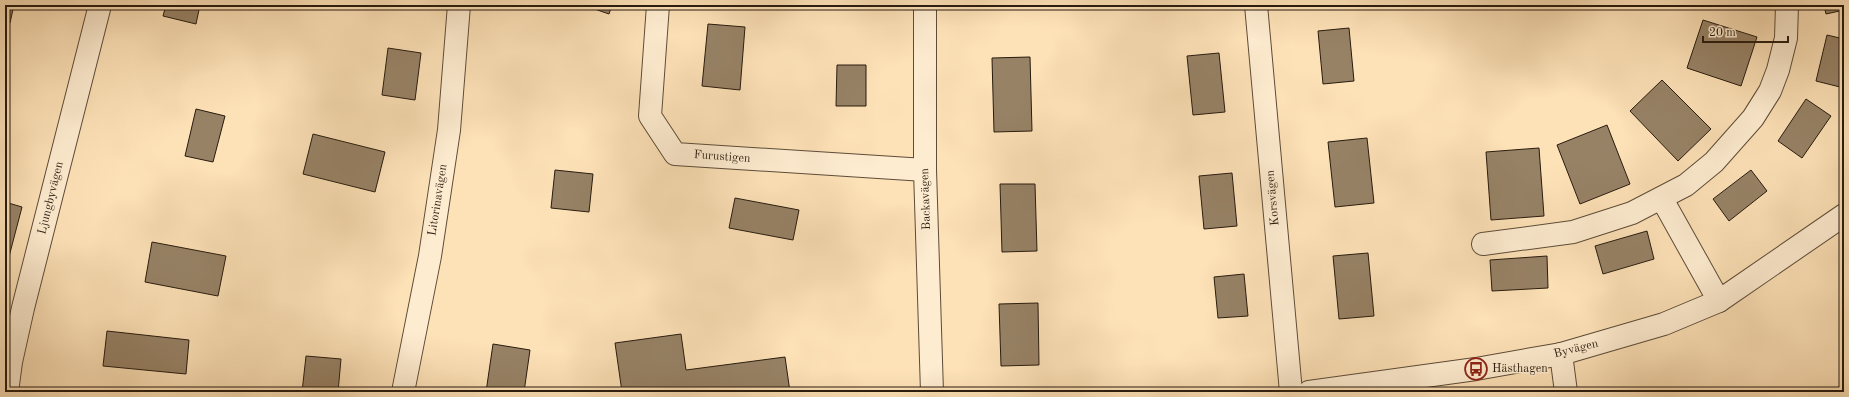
<svg xmlns="http://www.w3.org/2000/svg" width="1849" height="397" viewBox="0 0 1849 397" font-family="'Old Standard TT',serif">
<rect width="100%" height="100%" fill="#fde1b7"/>
<filter id="stains"><feTurbulence type="fractalNoise" baseFrequency=".005" numOctaves="4"/><feColorMatrix values="0 0 0 0 .2 0 0 0 0 .09 0 0 0 0 .02 0 0 0 .5 -.17"/></filter>
<radialGradient id="worn" r=".72"><stop offset=".6" stop-color="#630" stop-opacity="0"/><stop offset="1" stop-color="#630" stop-opacity=".3"/></radialGradient>
<!-- building -->
<g fill="#978266" stroke="#281b0e">
<path d="M5 5H14L10 23 5 22Z"/>
<path d="M166 5H200L196 24 163 16Z"/>
<path d="M583 5H612L609 14Z"/>
<path d="M1824 5H1844V10L1826 14Z"/>
<path d="M1703 20 1757 37 1741 86 1687 68Z"/>
<path d="M708 24 745 27 740 90 702 86Z"/>
<path d="M1349 28 1354 81 1323 84 1318 31Z"/>
<path d="M1827 35 1844 39V88L1816 81Z"/>
<path d="M388 48 421 53 415 100 382 95Z"/>
<path d="M1219 53 1225 112 1193 115 1187 56Z"/>
<path d="M1030 57 1032 131 994 132 992 58Z"/>
<path d="M837 65H866V106H836Z"/>
<path d="M1662 80 1711 129 1678 161 1630 111Z"/>
<path d="M1806 99 1831 116 1802 158 1778 141Z"/>
<path d="M196 109 225 116 213 162 185 156Z"/>
<path d="M1607 125 1630 184 1580 204 1557 145Z"/>
<path d="M313 134 385 152 375 192 303 174Z"/>
<path d="M1367 138 1374 203 1335 207 1328 142Z"/>
<path d="M1539 148 1544 216 1491 220 1486 152Z"/>
<path d="M555 170 593 174 589 212 551 208Z"/>
<path d="M1751 170 1767 191 1729 221 1713 199Z"/>
<path d="M1232 173 1237 226 1204 229 1199 176Z"/>
<path d="M1000 184H1035L1037 251 1002 252Z"/>
<path d="M735 198 799 210 793 240 729 228Z"/>
<path d="M5 202 22 207 5 272Z"/>
<path d="M1647 231 1654 259 1603 274 1595 246Z"/>
<path d="M152 242 226 256 218 296 145 282Z"/>
<path d="M1368 253 1374 316 1339 319 1333 256Z"/>
<path d="M1547 256 1548 288 1492 291 1490 260Z"/>
<path d="M1244 274 1248 316 1218 318 1214 277Z"/>
<path d="M1038 303 1039 365 1001 366 999 304Z"/>
<path d="M107 331 189 340 186 374 103 366Z"/>
<path d="M681 334 686 370 785 357 790 392H622L615 343Z"/>
<path d="M493 344 530 350 524 392H486Z"/>
<path d="M306 356 341 359 338 392H302Z"/>
</g>
<g fill="none" stroke-linecap="round" stroke-linejoin="round">
<!-- minor casing -->
<g stroke="#5d4c38" stroke-width="24">
<g id="minor">
<path d="M658 5 650 116 675 154 925 170"/>
<path d="M925 5V170L932 392"/>
<path d="M1256 5 1291 392"/>
<path d="M1662 199 1719 301"/>
<path d="M1483 244 1573 232 1632 213 1686 185 1714 162 1753 118 1770 91 1778 70 1786 38 1787 5"/>
<path d="M1561 354 1566 392"/>
<path d="M403 392 430 256 449 130 459 5"/>
</g>
</g>
<!-- tertiary casing -->
<g stroke="#5d4c38" stroke-width="24">
<g id="tertiary">
<path d="M7 392 11 362 23 308 100 5"/>
<path d="M1309 392 1476 369 1561 354 1664 324 1719 301 1844 215"/>
</g>
</g>
<!-- minor -->
<use href="#minor" stroke="#feecd0" stroke-width="22"/>
<!-- tertiary -->
<use href="#tertiary" stroke="#feecd0" stroke-width="22"/>
</g>
<!-- icons -->
<defs>
<g id="bus-ring" transform="scale(1.15)"><circle r="9.5" fill="#feecd0" stroke="#8f2418" stroke-width="1.5"/><path d="M-5-6H5V4H4V6H2V4H-2V6H-4V4H-5ZM-3.5-4V0h7V-4ZM-3.5 1.2v1.5H-2V1.2ZM2 1.2v1.5H3.5V1.2Z" fill="#8f2418"/></g>
</defs>
<g fill-rule="evenodd">
<use href="#bus-ring" x="1476" y="369"/>
</g>
<g text-anchor="middle" dominant-baseline="central" stroke-width="3" stroke-linejoin="round" paint-order="stroke">
<!-- street labels -->
<g font-size="12" fill="#281b0e" stroke="#feecd0">
<text transform="translate(722 157) rotate(4)">Furustigen</text>
<text transform="translate(51 198) rotate(-76)">Ljungbyvägen</text>
<text transform="translate(1273 198) rotate(-95)">Korsvägen</text>
<text transform="translate(926 199) rotate(-92)">Backavägen</text>
<text transform="translate(438 200) rotate(-81)">Litorinavägen</text>
<text transform="translate(1576 349) rotate(-14)">Byvägen</text>
</g>
<!-- poi labels -->
<g font-size="12" fill="#281b0e" stroke="#feecd0" text-anchor="start">
<text x="1492" y="369">Hästhagen</text>
</g>
</g>
<!-- margin -->
<rect width="1849" height="397" fill="none" stroke="#fde1b7" stroke-width="20"/>
<rect x="6" y="6" width="1837" height="385" fill="none" stroke="#281b0e" stroke-width="2"/>
<rect x="10" y="10" width="1829" height="377" fill="none" stroke="#281b0e"/>
<!-- scale -->
<path d="M1703 36v6h85v-6" fill="none" stroke="#281b0e" stroke-width="2"/>
<text x="1709" y="36" font-size="12" fill="#281b0e" stroke="#feecd0" stroke-width="3" paint-order="stroke">20 m</text>
<rect width="100%" height="100%" filter="url(#stains)"/>
<rect width="100%" height="100%" fill="url(#worn)"/>
</svg>
